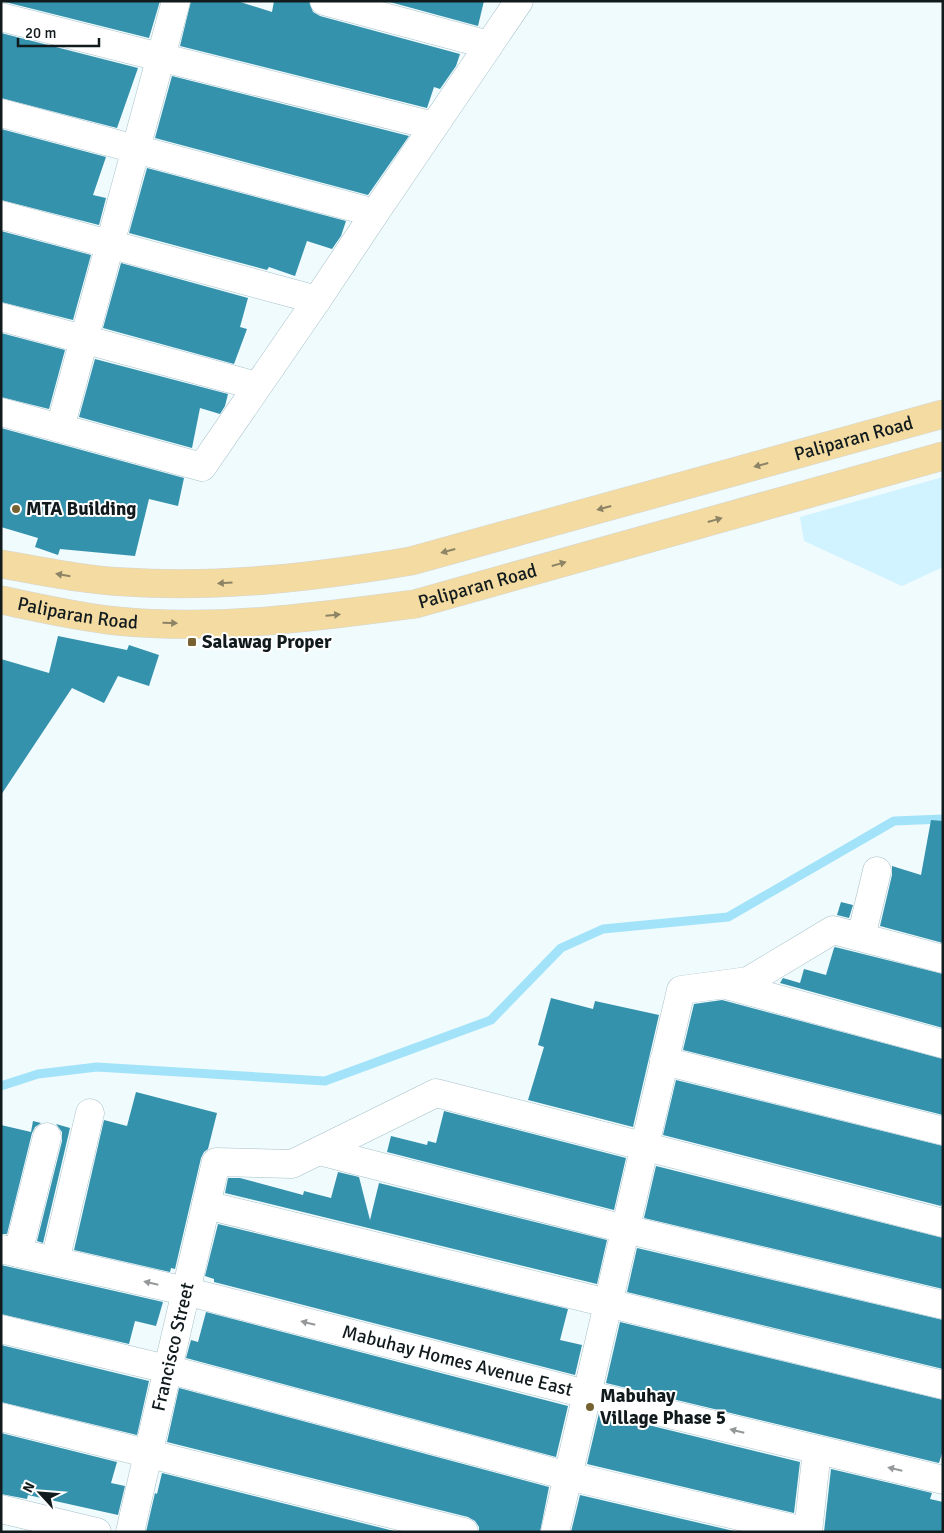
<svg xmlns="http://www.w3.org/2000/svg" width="944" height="1533" viewBox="0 0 944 1533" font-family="Signika,sans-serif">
<rect width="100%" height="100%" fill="#f0fbfe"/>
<!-- built -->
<path fill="#d0f3ff" d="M943 477V567L902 586 804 541 800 517Z"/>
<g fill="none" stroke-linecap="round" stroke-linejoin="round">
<!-- stream -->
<path stroke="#a3e3f9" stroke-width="9" d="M1 1086 38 1074 97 1067 325 1081 491 1020 561 948 603 929 728 917 894 821 943 819"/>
</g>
<!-- building -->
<g fill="#3592ad">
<path d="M1 1H160L149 38Z"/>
<path d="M191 1H237L272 12 274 1H309L313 12 320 16 460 54 456 66 440 89 434 87 427 108 180 46Z"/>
<path d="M386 1H484L478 26Z"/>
<path d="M1 33 138 68 117 128 1 98Z"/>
<path d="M172 76 409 136 368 195 155 138Z"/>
<path d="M1 129 106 157 93 195 106 198 99 225 1 200Z"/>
<path d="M147 168 346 221 341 236 332 249 307 241 295 276 269 267 267 270 129 233Z"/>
<path d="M1 231 91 255 73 320 1 302Z"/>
<path d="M121 263 248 298 240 327 247 329 234 364 103 328Z"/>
<path d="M1 333 65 350 49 409 1 397Z"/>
<path d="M95 359 228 394 225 406 220 414 200 408 192 448 79 417Z"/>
<path d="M1 428 184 478 178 506 149 499 135 556 60 549 58 555 35 547 38 538 1 527Z"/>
<path d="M58 636 127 650 129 645 159 655 149 686 118 676 104 703 72 688 1 795V659L49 673Z"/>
<path d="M931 820 943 821V943L880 926 892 875V866L921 875Z"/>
<path d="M841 902 853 905 849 918 837 915Z"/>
<path d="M835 947 943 974V1028L780 983 783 978 800 983 804 969 826 975 834 948Z"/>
<path d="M551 998 593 1009 595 1001 659 1015 633 1127 528 1100 544 1047 538 1045Z"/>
<path d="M722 1000 943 1059V1115L683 1050 694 1004Z"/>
<path d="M676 1080 943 1146V1201L941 1206 663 1135Z"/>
<path d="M136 1092 217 1113 208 1149 204 1152 201 1158 175 1269 171 1268 170 1272 74 1250 104 1120 127 1126Z"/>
<path d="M444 1111 626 1158 614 1210 387 1152 391 1136 427 1145 428 1141 436 1143Z"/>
<path d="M33 1121 41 1123 35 1127 32 1133 7 1234H1V1125L31 1132Z"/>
<path d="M56 1124 70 1128 43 1243 37 1241 62 1141V1132Z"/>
<path d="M656 1166 943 1238V1289L644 1218Z"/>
<path d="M338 1172 359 1177 370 1220 379 1183 607 1240 597 1284 225 1193 228 1178H240L303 1195 304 1191 331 1198Z"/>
<path d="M218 1224 568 1309 560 1340 582 1345 575 1375 214 1282V1279L205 1276Z"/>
<path d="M637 1248 943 1320V1369L627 1292Z"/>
<path d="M1 1265 163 1302 156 1326 135 1321 129 1344 1 1314Z"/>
<path d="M206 1312 568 1406 556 1457 186 1358 191 1340 198 1342Z"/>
<path d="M620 1322 943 1400V1450L939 1463 606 1383Z"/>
<path d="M1 1345 149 1381 137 1435 1 1402Z"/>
<path d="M179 1388 549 1487 540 1532H479V1527L475 1521 468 1517 167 1442Z"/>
<path d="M599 1413 800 1462 794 1513 587 1464Z"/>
<path d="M1 1433 117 1462 111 1483 125 1486 118 1515 28 1495 27 1499 1 1494Z"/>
<path d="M831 1469 932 1493 930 1499 943 1502V1532H824Z"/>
<path d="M162 1473 398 1532H146L155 1493 157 1494Z"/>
<path d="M580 1495 738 1532H571Z"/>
</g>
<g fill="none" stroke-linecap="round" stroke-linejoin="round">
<!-- minor casing -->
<g stroke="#a7c0c8" stroke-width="29">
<g id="minor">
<path d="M324 1 489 45"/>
<path d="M1 17 434 126"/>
<path d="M1 113 375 213"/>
<path d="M1 215 317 300"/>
<path d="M1 317 257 386"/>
<path d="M1 412 202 467 317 300 375 213 519 1"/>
<path d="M60 428 176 1"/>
<path d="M861 937 877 871"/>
<path d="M726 985 943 1044"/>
<path d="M664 1061 943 1131"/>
<path d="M319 1151 625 1229 943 1305"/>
<path d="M206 1205 943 1385"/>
<path id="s1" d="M1 1249 185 1291 586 1394 943 1480"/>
<path d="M18 1253 47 1137"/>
<path d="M55 1261 90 1113"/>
<path d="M1 1329 167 1369 568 1476 808 1532 817 1450"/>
<path d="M1 1417 464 1532"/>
<path d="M1 1509 97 1532"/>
<path id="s2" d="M130 1532 216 1162 292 1164 436 1093 943 1223"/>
<path d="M555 1532 681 990 748 981 833 930 943 959"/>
</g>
</g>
<!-- major casing -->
<g stroke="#d4d6d6" stroke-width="29">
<g id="major">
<path id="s3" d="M1 564C42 571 83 580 125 582 221 588 316 577 411 561L943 414"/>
<path id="s4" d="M1 600C40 608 78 617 117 621 216 631 317 617 415 604L943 456"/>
</g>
</g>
<!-- minor -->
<use href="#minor" stroke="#fff" stroke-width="28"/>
<!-- major -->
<use href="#major" stroke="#f3dba1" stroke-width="28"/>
</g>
<!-- one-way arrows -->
<defs><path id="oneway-solid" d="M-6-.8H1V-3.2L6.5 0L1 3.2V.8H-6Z" transform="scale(1.25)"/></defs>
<g fill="#8d8466">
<use href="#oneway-solid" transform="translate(761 465) rotate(165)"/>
<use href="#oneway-solid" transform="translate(604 508) rotate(165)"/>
<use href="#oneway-solid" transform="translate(715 520) rotate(-16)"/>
<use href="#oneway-solid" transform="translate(448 551) rotate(165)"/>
<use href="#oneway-solid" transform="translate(559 564) rotate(-16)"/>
<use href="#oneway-solid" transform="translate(63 575) rotate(-170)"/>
<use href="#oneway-solid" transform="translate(225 583) rotate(177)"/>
<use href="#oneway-solid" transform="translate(333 615) rotate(-5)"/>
<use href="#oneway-solid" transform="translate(170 623) rotate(2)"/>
</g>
<g fill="#949899">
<use href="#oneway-solid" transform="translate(151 1283) rotate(-167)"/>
<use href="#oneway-solid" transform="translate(308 1323) rotate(-166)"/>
<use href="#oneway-solid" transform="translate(737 1431) rotate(-166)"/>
<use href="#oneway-solid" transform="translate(895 1469) rotate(-167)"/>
</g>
<!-- markers -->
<g fill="#766131" stroke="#fff" stroke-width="2">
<circle cx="16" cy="509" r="5"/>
<rect x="187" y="637" width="10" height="10" rx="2.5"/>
<circle cx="590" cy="1407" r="5"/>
</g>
<g text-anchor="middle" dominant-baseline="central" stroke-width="4" stroke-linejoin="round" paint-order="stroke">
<!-- street labels -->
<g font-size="19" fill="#111a1d" stroke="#fff">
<text stroke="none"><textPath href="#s3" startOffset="872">Paliparan Road</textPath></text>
<text stroke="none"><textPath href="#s4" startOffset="482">Paliparan Road</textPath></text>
<text stroke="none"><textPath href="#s4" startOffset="78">Paliparan Road</textPath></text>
<text stroke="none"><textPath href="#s2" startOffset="190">Francisco Street</textPath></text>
<text stroke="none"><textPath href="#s1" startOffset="470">Mabuhay Homes Avenue East</textPath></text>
</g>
<!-- poi labels -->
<g font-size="19" font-weight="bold" fill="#111a1d" stroke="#fff" text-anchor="start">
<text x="26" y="509">MTA Building</text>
<text x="202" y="642">Salawag Proper</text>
<text x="600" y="1396">Mabuhay<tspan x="600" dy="22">Village Phase 5</tspan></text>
</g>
</g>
<!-- border -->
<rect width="944" height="1533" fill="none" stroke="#111a1d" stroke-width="5"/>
<!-- north arrow -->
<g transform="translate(40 1493) rotate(296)" stroke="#ffffff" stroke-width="4" paint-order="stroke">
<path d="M0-4L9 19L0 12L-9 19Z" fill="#111a1d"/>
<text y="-8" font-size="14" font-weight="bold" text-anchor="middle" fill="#111a1d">N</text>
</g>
<!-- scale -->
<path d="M18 38v8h81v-8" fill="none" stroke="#111a1d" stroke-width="2.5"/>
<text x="25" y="38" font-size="15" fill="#111a1d" stroke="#ffffff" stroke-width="4" paint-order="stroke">20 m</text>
</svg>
